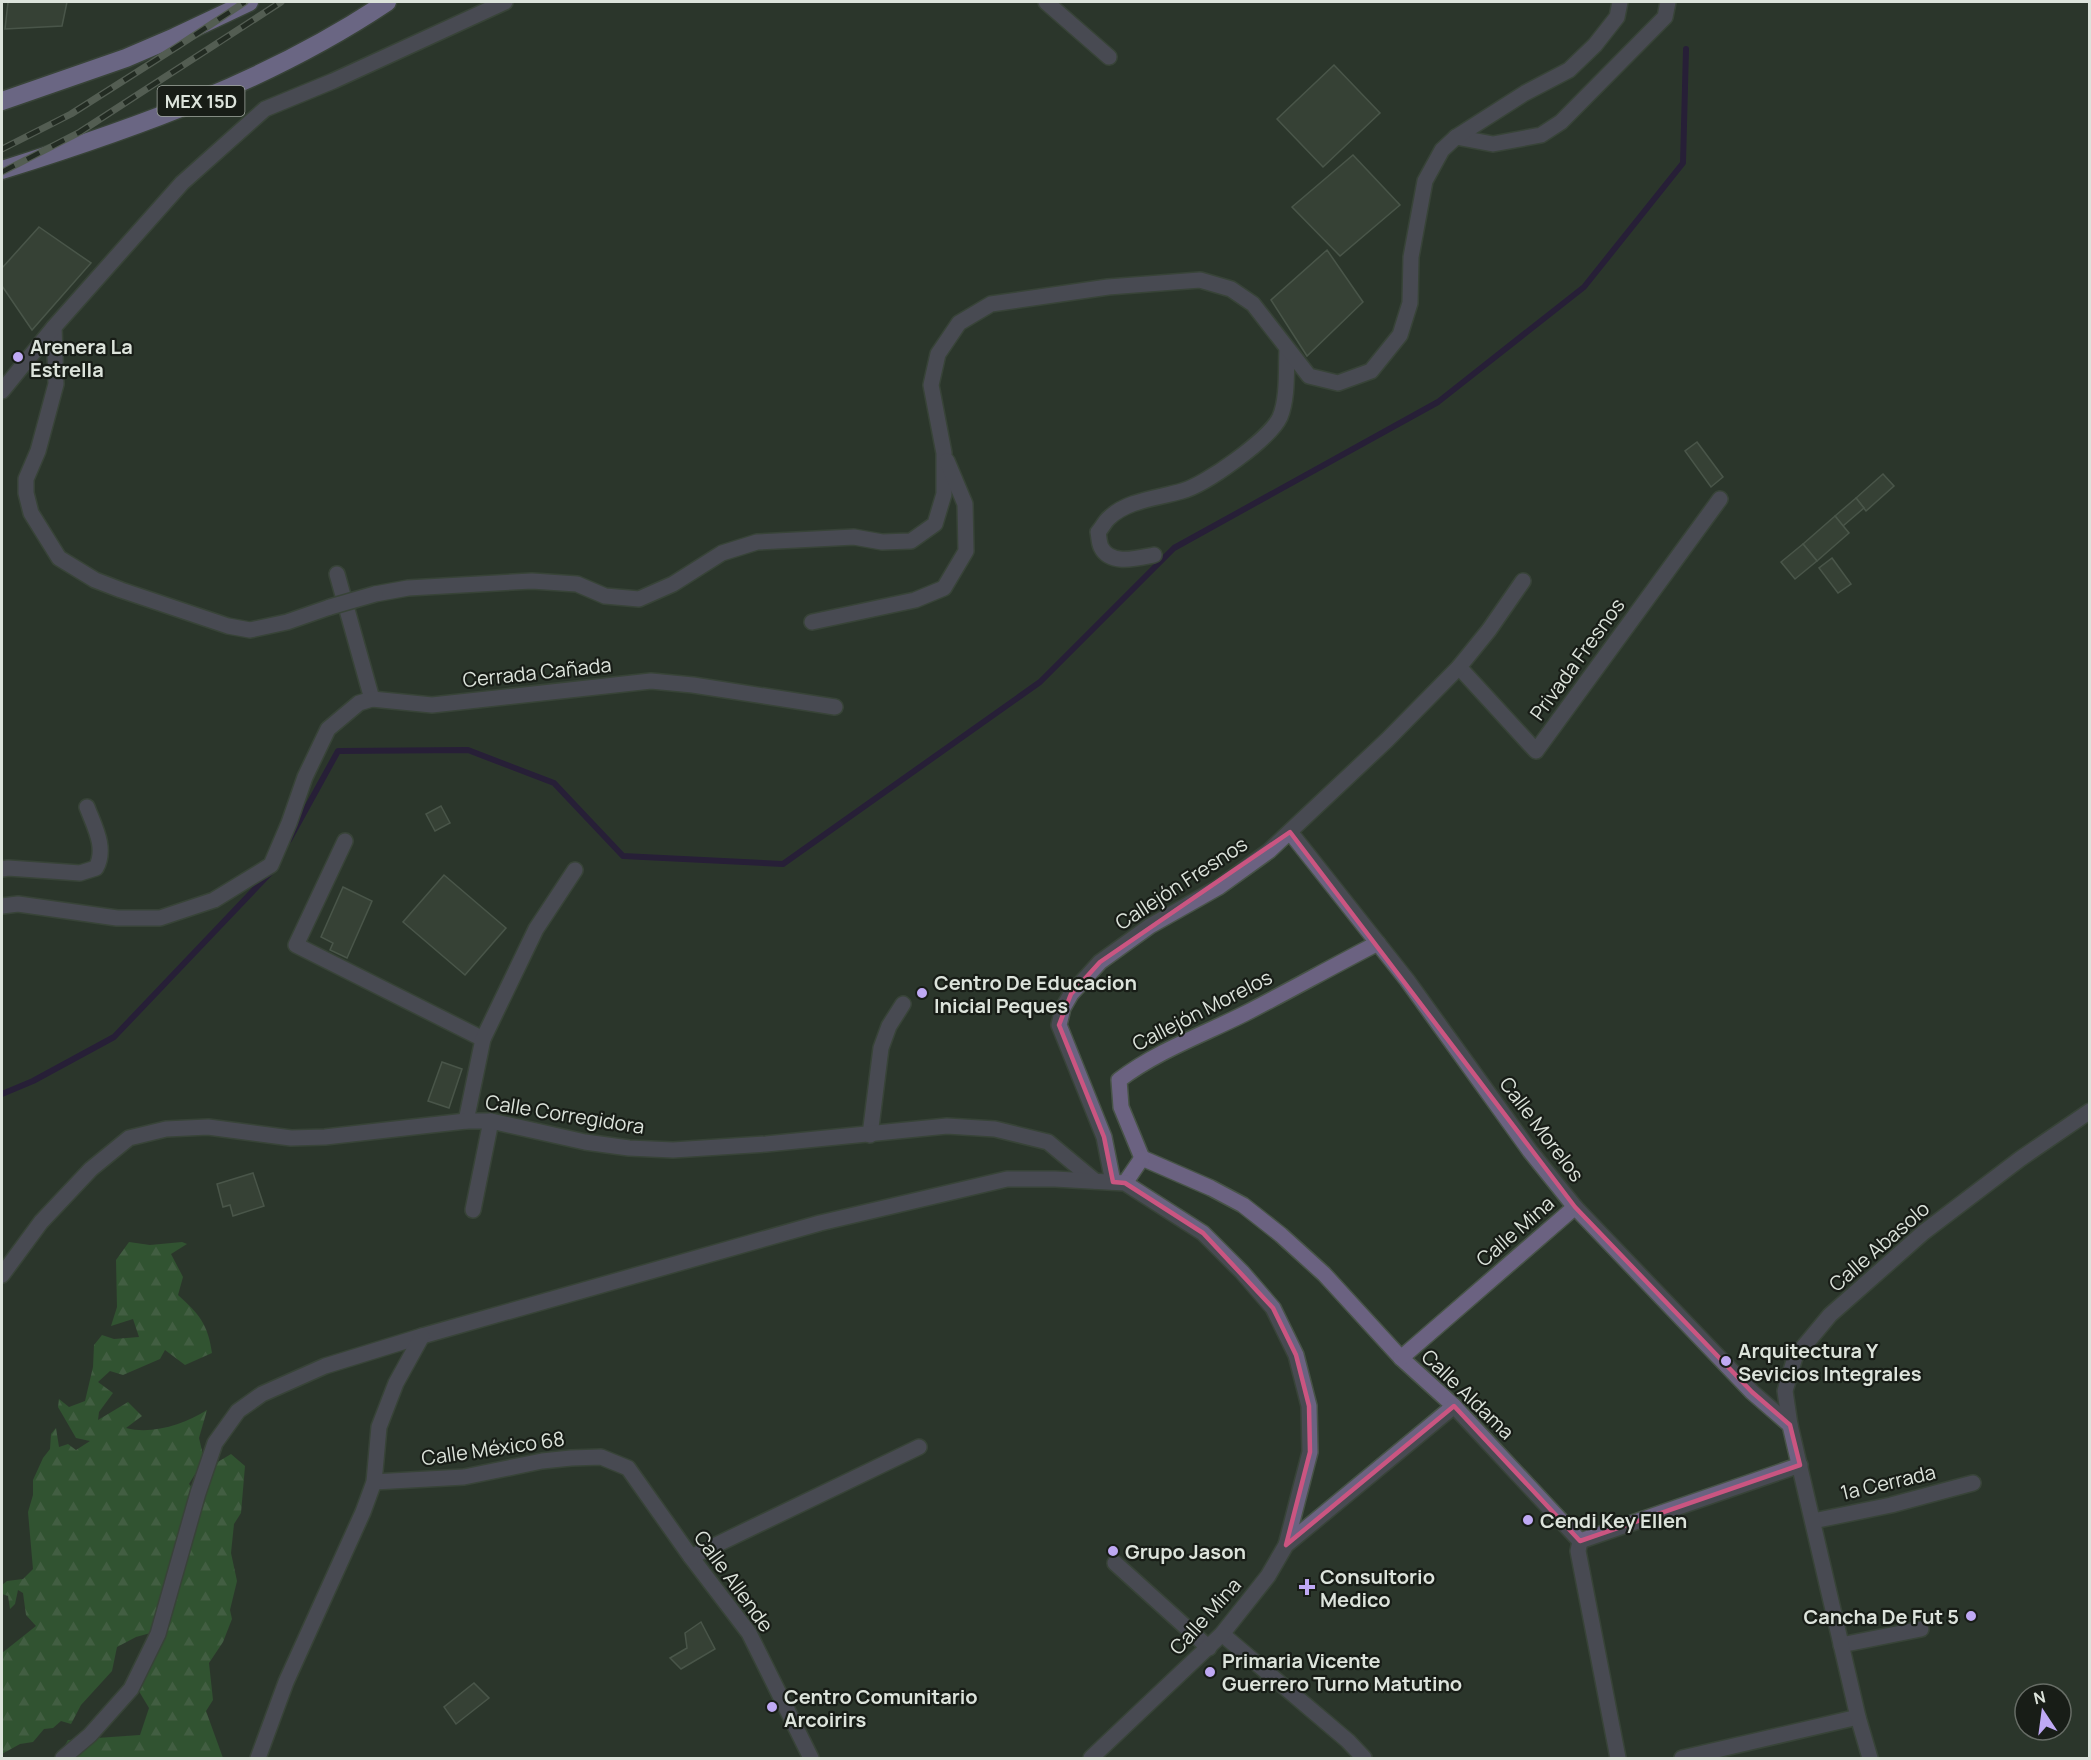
<svg xmlns="http://www.w3.org/2000/svg" width="2091" height="1760" viewBox="0 0 2091 1760" font-family="Manrope,sans-serif">
<defs>
<pattern id="forest-firs" width="22" height="20" patternUnits="userSpaceOnUse" patternTransform="scale(1.5)"><rect width="22" height="20" fill="#397538"/><path d="M5 1l3.5 6h-7zM16 11l3.5 6h-7z" fill="#5e8f5e"/></pattern>
</defs>
<rect width="100%" height="100%" fill="#2b372b"/>
<!-- forest -->
<path fill="url(#forest-firs)" d="M129 1242 150 1245 182 1242 187 1244 171 1254 183 1277 178 1295C199 1314 208 1324 212 1353L185 1365 165 1350 160 1359 123 1375 110 1371 98 1382 113 1393 99 1412 98 1420 128 1402 142 1416 126 1428C152 1435 185 1424 207 1410L199 1438 203 1455 197 1471 189 1484 200 1496 206 1469 231 1454 245 1466 241 1513 234 1524 231 1553 237 1581 230 1610 232 1619 223 1642 209 1663 213 1700 206 1711 223 1758H57L68 1740 140 1735 149 1708 137 1688 154 1632 136 1637 117 1647 112 1671 81 1705 71 1724 61 1721 53 1728 44 1729 33 1742 20 1744 2 1754V1653L36 1626 26 1615 23 1593 18 1590 15 1604 10 1609 8 1596 2 1594V1585L7 1581 23 1579 33 1569 28 1512 33 1495V1480L43 1458 50 1449 51 1434 56 1428 59 1447 68 1444 76 1450 90 1441 76 1438 58 1407 59 1399 69 1407 85 1401 93 1367 94 1345 102 1335 114 1339 139 1337 133 1319 111 1326 117 1307 116 1260Z"/>
<g fill="none" stroke-linecap="round" stroke-linejoin="round">
<!-- stream -->
<g stroke="#220346" stroke-width="6">
<path d="M289 840 338 751 468 750 554 783 623 856 783 864 1040 682 1174 548 1438 402 1584 287 1683 163 1686 49"/>
<path d="M2 1094 33 1081 114 1037 273 870"/>
</g>
</g>
<!-- building -->
<g fill="#434f42" stroke="#6e7b6d" stroke-width="1.5">
<path d="M8 2H67L62 26 5 29Z"/>
<path d="M1334 65 1380 113 1323 167 1277 119Z"/>
<path d="M1353 155 1400 205 1340 256 1292 207Z"/>
<path d="M39 227 91 263 32 330 2 286V268Z"/>
<path d="M1327 250 1363 302 1307 356 1271 300Z"/>
<path d="M1697 442 1723 477 1711 487 1685 451Z"/>
<path d="M1883 474 1894 486 1866 511 1856 498Z"/>
<path d="M1856 498 1864 508 1843 526 1835 516Z"/>
<path d="M1835 516 1849 533 1817 561 1803 544Z"/>
<path d="M1803 544 1817 561 1795 579 1781 562Z"/>
<path d="M1832 558 1851 584 1838 593 1819 568Z"/>
<path d="M441 806 450 823 435 831 426 814Z"/>
<path d="M444 875 506 928 465 975 403 922Z"/>
<path d="M343 887 372 901 347 958 330 950 333 943 321 937Z"/>
<path d="M442 1062 462 1069 449 1108 428 1101Z"/>
<path d="M253 1173 264 1206 233 1216 230 1205 223 1207 217 1184Z"/>
<path d="M701 1622 715 1649 681 1669 670 1658 687 1648 685 1633Z"/>
<path d="M474 1683 489 1698 456 1724 444 1707Z"/>
</g>
<g fill="none" stroke-linecap="round" stroke-linejoin="round">
<!-- minor casing -->
<g stroke="#475347" stroke-width="18">
<g id="minor">
<path d="M1046 2 1109 57"/>
<path d="M1456 137 1493 144 1541 135 1561 122 1665 17 1668 2"/>
<path d="M54 327 56 384 38 451 26 479V493L31 513 59 558 95 580 121 590 228 626 250 630 287 622 330 607"/>
<path d="M2 391 54 327 182 183 265 109 333 81 505 2"/>
<path d="M1154 555C1138 558 1110 566 1101 547 1099 543 1099 537 1098 532 1102 528 1105 521 1109 518 1127 500 1159 498 1182 491 1205 485 1270 439 1280 417 1288 398 1286 370 1287 349"/>
<path d="M337 574 372 699"/>
<path d="M375 594 408 588 532 581 577 584 605 596 639 599 673 584 722 553 757 542 854 537 882 542 911 541 935 524 944 494V453L931 385 938 354 959 323 991 304 1108 287 1200 280 1231 289 1253 304 1309 376 1338 383 1371 371 1400 335 1410 303 1411 257 1425 181 1442 150 1456 137 1525 93 1569 70 1595 45 1617 17 1620 2"/>
<path d="M812 622 915 600 944 588 966 551 965 504 947 461"/>
<path d="M1459 667 1536 751 1720 499"/>
<path d="M1290 832 1407 980 1530 1151 1575 1207 1752 1392 1790 1425"/>
<path d="M345 841 296 945 483 1039"/>
<path d="M2 869 8 868 80 873 96 868C107 848 94 826 87 807"/>
<path d="M2 906 18 904 117 918H160L214 900 271 865 289 823 305 777 328 729 359 703 372 699 432 705 651 681 693 685 835 707"/>
<path d="M466 1121 483 1039 536 929 575 870"/>
<path d="M870 1135 881 1048 889 1026 903 1004"/>
<path d="M1142 1158 1211 1188 1243 1205 1281 1235 1324 1274 1401 1358 1454 1406 1580 1541 1578 1551 1618 1758"/>
<path d="M1142 1158 1121 1107 1119 1080C1157 1051 1202 1035 1244 1014 1289 991 1333 966 1378 943"/>
<path d="M1113 1182 1104 1137 1059 1025 1063 1008 1071 994 1100 962 1150 926 1219 887 1269 851 1387 740 1459 667 1489 630 1523 581"/>
<path d="M1125 1183 1142 1158"/>
<path d="M473 1210 491 1121"/>
<path d="M2 1275 41 1222 91 1169 129 1138 166 1129 208 1127 291 1138 325 1137 466 1121H491L585 1142 629 1148 673 1150 766 1144 947 1126 995 1129 1048 1142 1095 1181"/>
<path d="M1401 1358 1575 1207"/>
<path d="M374 1482 464 1477 542 1461 571 1458 601 1457 628 1468 691 1557 749 1633 811 1758"/>
<path d="M1813 1521 1891 1505 1973 1483"/>
<path d="M1580 1541 1800 1465"/>
<path d="M691 1557 919 1447"/>
<path d="M1115 1563 1209 1648"/>
<path d="M1222 1634 1348 1741 1364 1758"/>
<path d="M1841 1645 1921 1629"/>
<path d="M63 1758 90 1735 131 1689 158 1634 198 1493 215 1443 238 1411 262 1394 325 1366 422 1336 820 1223 1007 1179H1055L1125 1183 1203 1233 1242 1272 1273 1308 1296 1355 1309 1406 1310 1452 1286 1545"/>
<path d="M258 1758 286 1682 363 1512 374 1482 379 1427 396 1383 422 1336"/>
<path d="M1091 1758 1222 1634 1268 1576 1286 1545 1454 1406"/>
<path d="M1682 1758 1858 1717"/>
<path d="M1870 1758 1858 1717 1790 1425 1785 1391 1795 1357 1830 1315 1924 1232 2020 1159 2090 1111"/>
</g>
</g>
<!-- highway casing -->
<g stroke="#475347" stroke-width="21">
<g id="highway">
<path d="M2 101 126 58 175 37 249 2"/>
<path d="M2 170C136 128 269 81 387 2"/>
</g>
</g>
<!-- minor -->
<use href="#minor" stroke="#6b6281" stroke-width="15"/>
<!-- highway -->
<use href="#highway" stroke="#b69fed" stroke-width="18"/>
<!-- rail casing -->
<g stroke="#838c82" stroke-width="7">
<g id="rail">
<path d="M2 149 71 114 178 46 245 2"/>
<path d="M2 172 80 132 281 2"/>
</g>
</g>
<!-- rail -->
<use href="#rail" stroke="#181d17" stroke-width="4.5" stroke-dasharray="14" stroke-linecap="butt"/>
<!-- minor-bridge casing -->
<g stroke="#475347" stroke-width="18" stroke-linecap="butt">
<path id="minor-bridge" d="M330 607 375 594"/>
</g>
<!-- minor-bridge -->
<use href="#minor-bridge" stroke="#6b6281" stroke-width="15"/>
</g>
<!-- marked area -->
<path d="M0 0H2091V1760H0ZM1290 832 1575 1207 1752 1392 1790 1425 1800 1465 1580 1541 1454 1406 1286 1545 1310 1452 1309 1406 1296 1355 1273 1308 1203 1233 1125 1183 1113 1182 1104 1137 1059 1025 1071 994 1100 962Z" fill="#2b372b" fill-opacity=".55" fill-rule="evenodd"/>
<path fill="none" stroke="#ca5581" stroke-width="4.5" stroke-linejoin="round" d="M1290 832 1575 1207 1752 1392 1790 1425 1800 1465 1580 1541 1454 1406 1286 1545 1310 1452 1309 1406 1296 1355 1273 1308 1203 1233 1125 1183 1113 1182 1104 1137 1059 1025 1071 994 1100 962Z"/>
<!-- markers -->
<g fill="#bfa9f4" stroke="#181d17" stroke-width="2">
<circle cx="18" cy="357" r="6"/>
<circle cx="922" cy="993" r="6"/>
<circle cx="1726" cy="1361" r="6"/>
<circle cx="1528" cy="1520" r="6"/>
<circle cx="1113" cy="1551" r="6"/>
<path d="M1304 1578h6v6h6v6h-6v6h-6v-6h-6v-6h6z"/>
<circle cx="1971" cy="1616" r="6"/>
<circle cx="1210" cy="1672" r="6"/>
<circle cx="772" cy="1707" r="6"/>
</g>
<g text-anchor="middle" dominant-baseline="central" stroke-width="4.5" stroke-linejoin="round" paint-order="stroke">
<!-- shield labels -->
<rect fill="#181d17" stroke="#a1a8a0" stroke-width="1.5" x="157.5" y="86" width="87" height="30" rx="4.5"/>
<g font-size="18" font-weight="bold" fill="#dce3db">
<text x="201" y="101">MEX 15D</text>
</g>
<!-- poi labels -->
<g font-size="20" font-weight="bold" fill="#dce3db" stroke="#181d17" text-anchor="start">
<text x="30" y="346">Arenera La<tspan x="30" dy="23">Estrella</tspan></text>
<text x="934" y="982">Centro De Educacion<tspan x="934" dy="23">Inicial Peques</tspan></text>
<text x="1738" y="1350">Arquitectura Y<tspan x="1738" dy="23">Sevicios Integrales</tspan></text>
<text x="1540" y="1520">Cendi Key Ellen</text>
<text x="1125" y="1551">Grupo Jason</text>
<text x="1320" y="1576">Consultorio<tspan x="1320" dy="23">Medico</tspan></text>
<text x="1959" y="1616" text-anchor="end">Cancha De Fut 5</text>
<text x="1222" y="1660">Primaria Vicente<tspan x="1222" dy="23">Guerrero Turno Matutino</tspan></text>
<text x="784" y="1696">Centro Comunitario<tspan x="784" dy="23">Arcoirirs</tspan></text>
</g>
<!-- street labels -->
<g font-size="20" fill="#dce3db" stroke="#181d17">
<text transform="translate(1577 659) rotate(-54)">Privada Fresnos</text>
<text transform="translate(537 672) rotate(-6)">Cerrada Cañada</text>
<text transform="translate(1181 883) rotate(-33)">Callejón Fresnos</text>
<text transform="translate(1202 1010) rotate(-27)">Callejón Morelos</text>
<text transform="translate(565 1114) rotate(9)">Calle Corregidora</text>
<text transform="translate(1542 1129) rotate(53)">Calle Morelos</text>
<text transform="translate(1515 1231) rotate(-41)">Calle Mina</text>
<text transform="translate(1879 1246) rotate(-41)">Calle Abasolo</text>
<text transform="translate(1468 1394) rotate(44)">Calle Aldama</text>
<text transform="translate(493 1448) rotate(-8)">Calle México 68</text>
<text transform="translate(1888 1482) rotate(-13)">1a Cerrada</text>
<text transform="translate(734 1581) rotate(54)">Calle Allende</text>
<text transform="translate(1205 1616) rotate(-48)">Calle Mina</text>
</g>
</g>
<!-- border -->
<rect width="2091" height="1760" fill="none" stroke="#dce3db" stroke-width="6"/>
<!-- north arrow -->
<g transform="translate(2043 1712) rotate(347)"><circle r="28" fill="#181d17" stroke="#666c65" stroke-width="1.5"/>
<path d="M0-4.5L10 22L0 15L-10 22Z" fill="#bfa9f4"/>
<text y="-9" font-size="16" font-weight="bold" text-anchor="middle" fill="#dce3db">N</text>
</g>
</svg>
